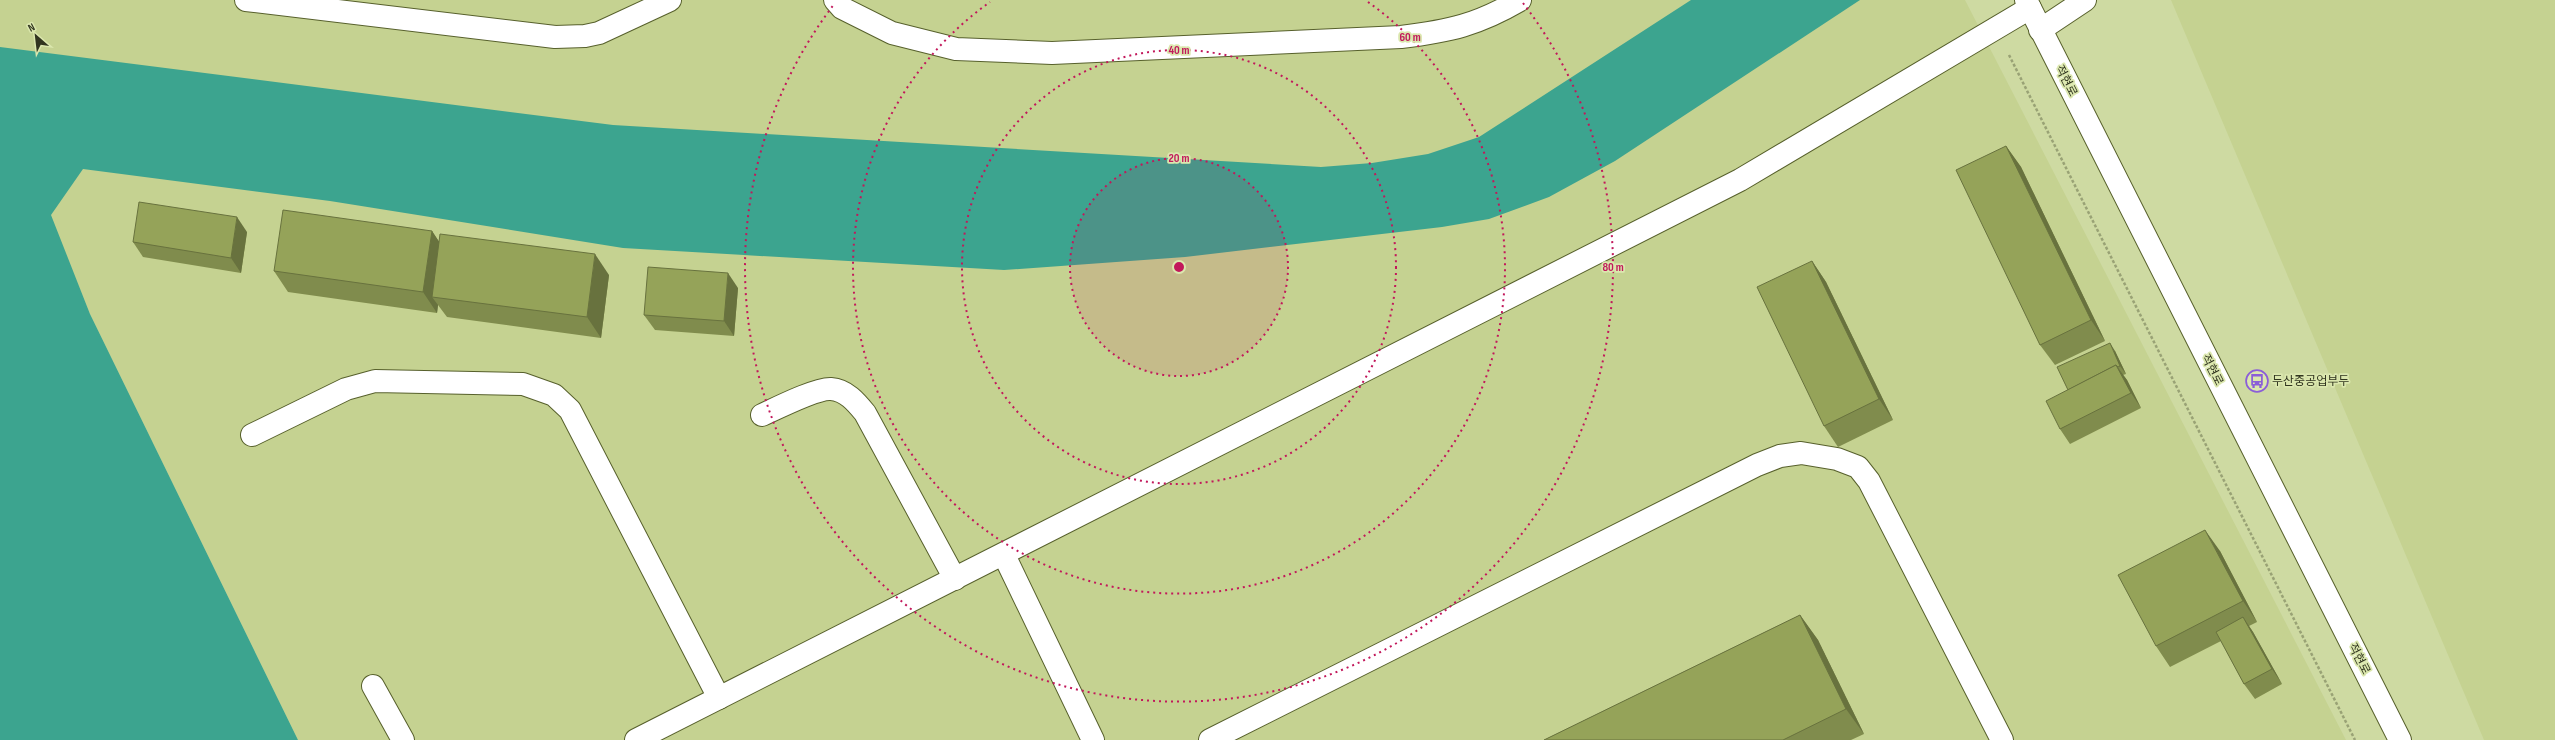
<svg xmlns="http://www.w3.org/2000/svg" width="2555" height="740" viewBox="0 0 2555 740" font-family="'Sofia Sans Condensed','Noto Sans KR',sans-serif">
<rect width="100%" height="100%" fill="#cedaa2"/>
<!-- built -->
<g fill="#c5d291">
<path d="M0 0H1965L2346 740H298L90 314 0 92Z"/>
<path d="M2171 0H2555V740H2484Z"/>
</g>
<!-- water -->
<path fill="#3ca48f" d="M1691 0H1860L1615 161 1549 197 1489 219 1442 227 1185 257 1004 270 623 248 330 201 83 169 51 215 90 314 298 740H0V47L613 125 1321 167 1372 163 1428 154 1479 137Z"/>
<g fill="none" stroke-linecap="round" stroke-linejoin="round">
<!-- minor casing -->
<g stroke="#57602c" stroke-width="24">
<g id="minor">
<path d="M246 0 555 37 585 36 599 33 670 0"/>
<path d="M835 0 842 8 892 33 956 49 1052 53 1401 37C1450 31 1477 25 1520 0"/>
<path d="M2040 30 2085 0"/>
<path d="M762 415C777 408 817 388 831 389 846 390 856 402 865 413L955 579"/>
<path d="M252 435 346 389 375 381 523 384 554 395 570 410 719 698"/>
<path d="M1004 555 1093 740"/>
<path d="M373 686 403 740"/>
<path d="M636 740 1740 180 2030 8"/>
<path d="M1210 740 1757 465 1780 456 1801 453 1837 459 1858 467 1869 481 2002 740"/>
</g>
</g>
<!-- major casing -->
<g stroke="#57602c" stroke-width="24">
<path id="major" d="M2026 0 2400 740"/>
</g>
<!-- path -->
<path stroke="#99a275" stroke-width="2.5" stroke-dasharray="3 2" stroke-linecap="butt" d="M2009 55 2355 740"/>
<!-- minor -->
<use href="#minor" stroke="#fff" stroke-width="22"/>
<!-- major -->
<use href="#major" stroke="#fff" stroke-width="22"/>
</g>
<!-- wall -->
<g fill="#808c4d">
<path d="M2006 146 2021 167 2105 341 2055 365 2040 345Z"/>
<path d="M432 231 439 242 609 275 601 338 447 317 438 305 437 313 288 292 274 271Z"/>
<path d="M247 232 241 273 143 257 133 242Z"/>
<path d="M1812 261 1826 282 1893 420 1838 447 1824 426Z"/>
<path d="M738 288 734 336 655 330 644 315Z"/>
<path d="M2115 351 2126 374 2123 375 2127 380 2141 408 2070 444 2060 429 2068 390Z"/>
<path d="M2220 551 2257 622 2249 626 2253 632 2282 684 2255 699 2244 684 2221 641 2170 667 2156 646Z"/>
<path d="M1800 615 1818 640 1864 734 1851 740H1544Z"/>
</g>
<!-- shaded-wall -->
<g fill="#68723e">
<path d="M2006 146 2021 167 2105 341 2091 320Z"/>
<path d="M237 217 247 232 241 273 231 258Z"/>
<path d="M432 231 446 252 432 297 438 305 437 313 423 292Z"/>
<path d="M595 254 609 275 601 338 587 317Z"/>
<path d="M1812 261 1826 282 1893 420 1879 399Z"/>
<path d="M728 273 738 288 734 336 724 321Z"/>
<path d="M2110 343 2115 351 2126 374 2120 366Z"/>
<path d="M2116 365 2127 380 2141 408 2131 393Z"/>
<path d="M2205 530 2220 551 2257 622 2243 601Z"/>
<path d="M1800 615 1818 640 1864 734 1846 709Z"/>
<path d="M2243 617 2253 632 2282 684 2272 669Z"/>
</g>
<!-- building -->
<g fill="#95a359" stroke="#68723e">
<path d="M2006 146 2091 320 2040 345 1956 170Z"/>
<path d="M139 202 237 217 231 258 133 242Z"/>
<path d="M283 210 432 231 423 292 274 271Z"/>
<path d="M440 234 595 254 587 317 432 297Z"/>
<path d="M1812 261 1879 399 1824 426 1757 287Z"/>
<path d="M648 267 728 273 724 321 644 315Z"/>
<path d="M2110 343 2120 366 2118 367 2116 365 2068 390 2057 367Z"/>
<path d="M2116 365 2131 393 2060 429 2046 401Z"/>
<path d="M2205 530 2243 601 2156 646 2118 575Z"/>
<path d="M1800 615 1846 709 1783 740H1544Z"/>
<path d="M2243 617 2272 669 2244 684 2216 632Z"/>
</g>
<!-- distance rings -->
<circle cx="1179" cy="267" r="109" fill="#c2185b" fill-opacity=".12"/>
<g fill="none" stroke="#c2185b" stroke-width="2" stroke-dasharray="2 4">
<circle cx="1179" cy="267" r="109"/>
<circle cx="1179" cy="267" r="217"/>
<path d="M1368 2A326 326 0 1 1 990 2"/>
<path d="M1523 3A434 434 0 1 1 835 3"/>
</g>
<!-- icons -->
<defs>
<g id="bus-ring" transform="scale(1.15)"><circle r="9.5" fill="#dbe7ae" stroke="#8b5ed8" stroke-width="1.5"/><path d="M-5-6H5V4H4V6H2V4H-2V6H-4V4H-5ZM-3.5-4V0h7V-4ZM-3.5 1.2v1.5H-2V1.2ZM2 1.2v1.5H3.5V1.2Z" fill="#8b5ed8"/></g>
</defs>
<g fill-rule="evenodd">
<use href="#bus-ring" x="2257" y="381"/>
</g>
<g text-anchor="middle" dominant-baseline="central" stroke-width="3.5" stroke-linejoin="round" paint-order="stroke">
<!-- street labels -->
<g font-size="12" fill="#31351f" stroke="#dbe7ae">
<text transform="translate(2066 81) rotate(63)">적현로</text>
<text transform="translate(2212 370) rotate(63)">적현로</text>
<text transform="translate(2359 659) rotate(63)">적현로</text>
</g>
<!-- poi labels -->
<g font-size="12" fill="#31351f" stroke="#dbe7ae" text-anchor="start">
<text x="2272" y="381">두산중공업부두</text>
</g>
</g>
<circle cx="1179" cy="267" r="6" fill="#c2185b" stroke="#dbe7ae" stroke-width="2"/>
<g font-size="12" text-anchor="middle" font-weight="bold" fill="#c2185b" stroke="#dbe7ae" stroke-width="3.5" stroke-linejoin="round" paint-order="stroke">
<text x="1410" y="41">60 m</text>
<text x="1179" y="54">40 m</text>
<text x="1179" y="162">20 m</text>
<text x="1613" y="271">80 m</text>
</g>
<!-- north arrow -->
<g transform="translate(36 36) rotate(332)" stroke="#dbe7ae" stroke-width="3" paint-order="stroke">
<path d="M0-3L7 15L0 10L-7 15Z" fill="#31351f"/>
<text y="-6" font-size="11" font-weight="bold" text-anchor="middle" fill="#31351f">N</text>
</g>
</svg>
